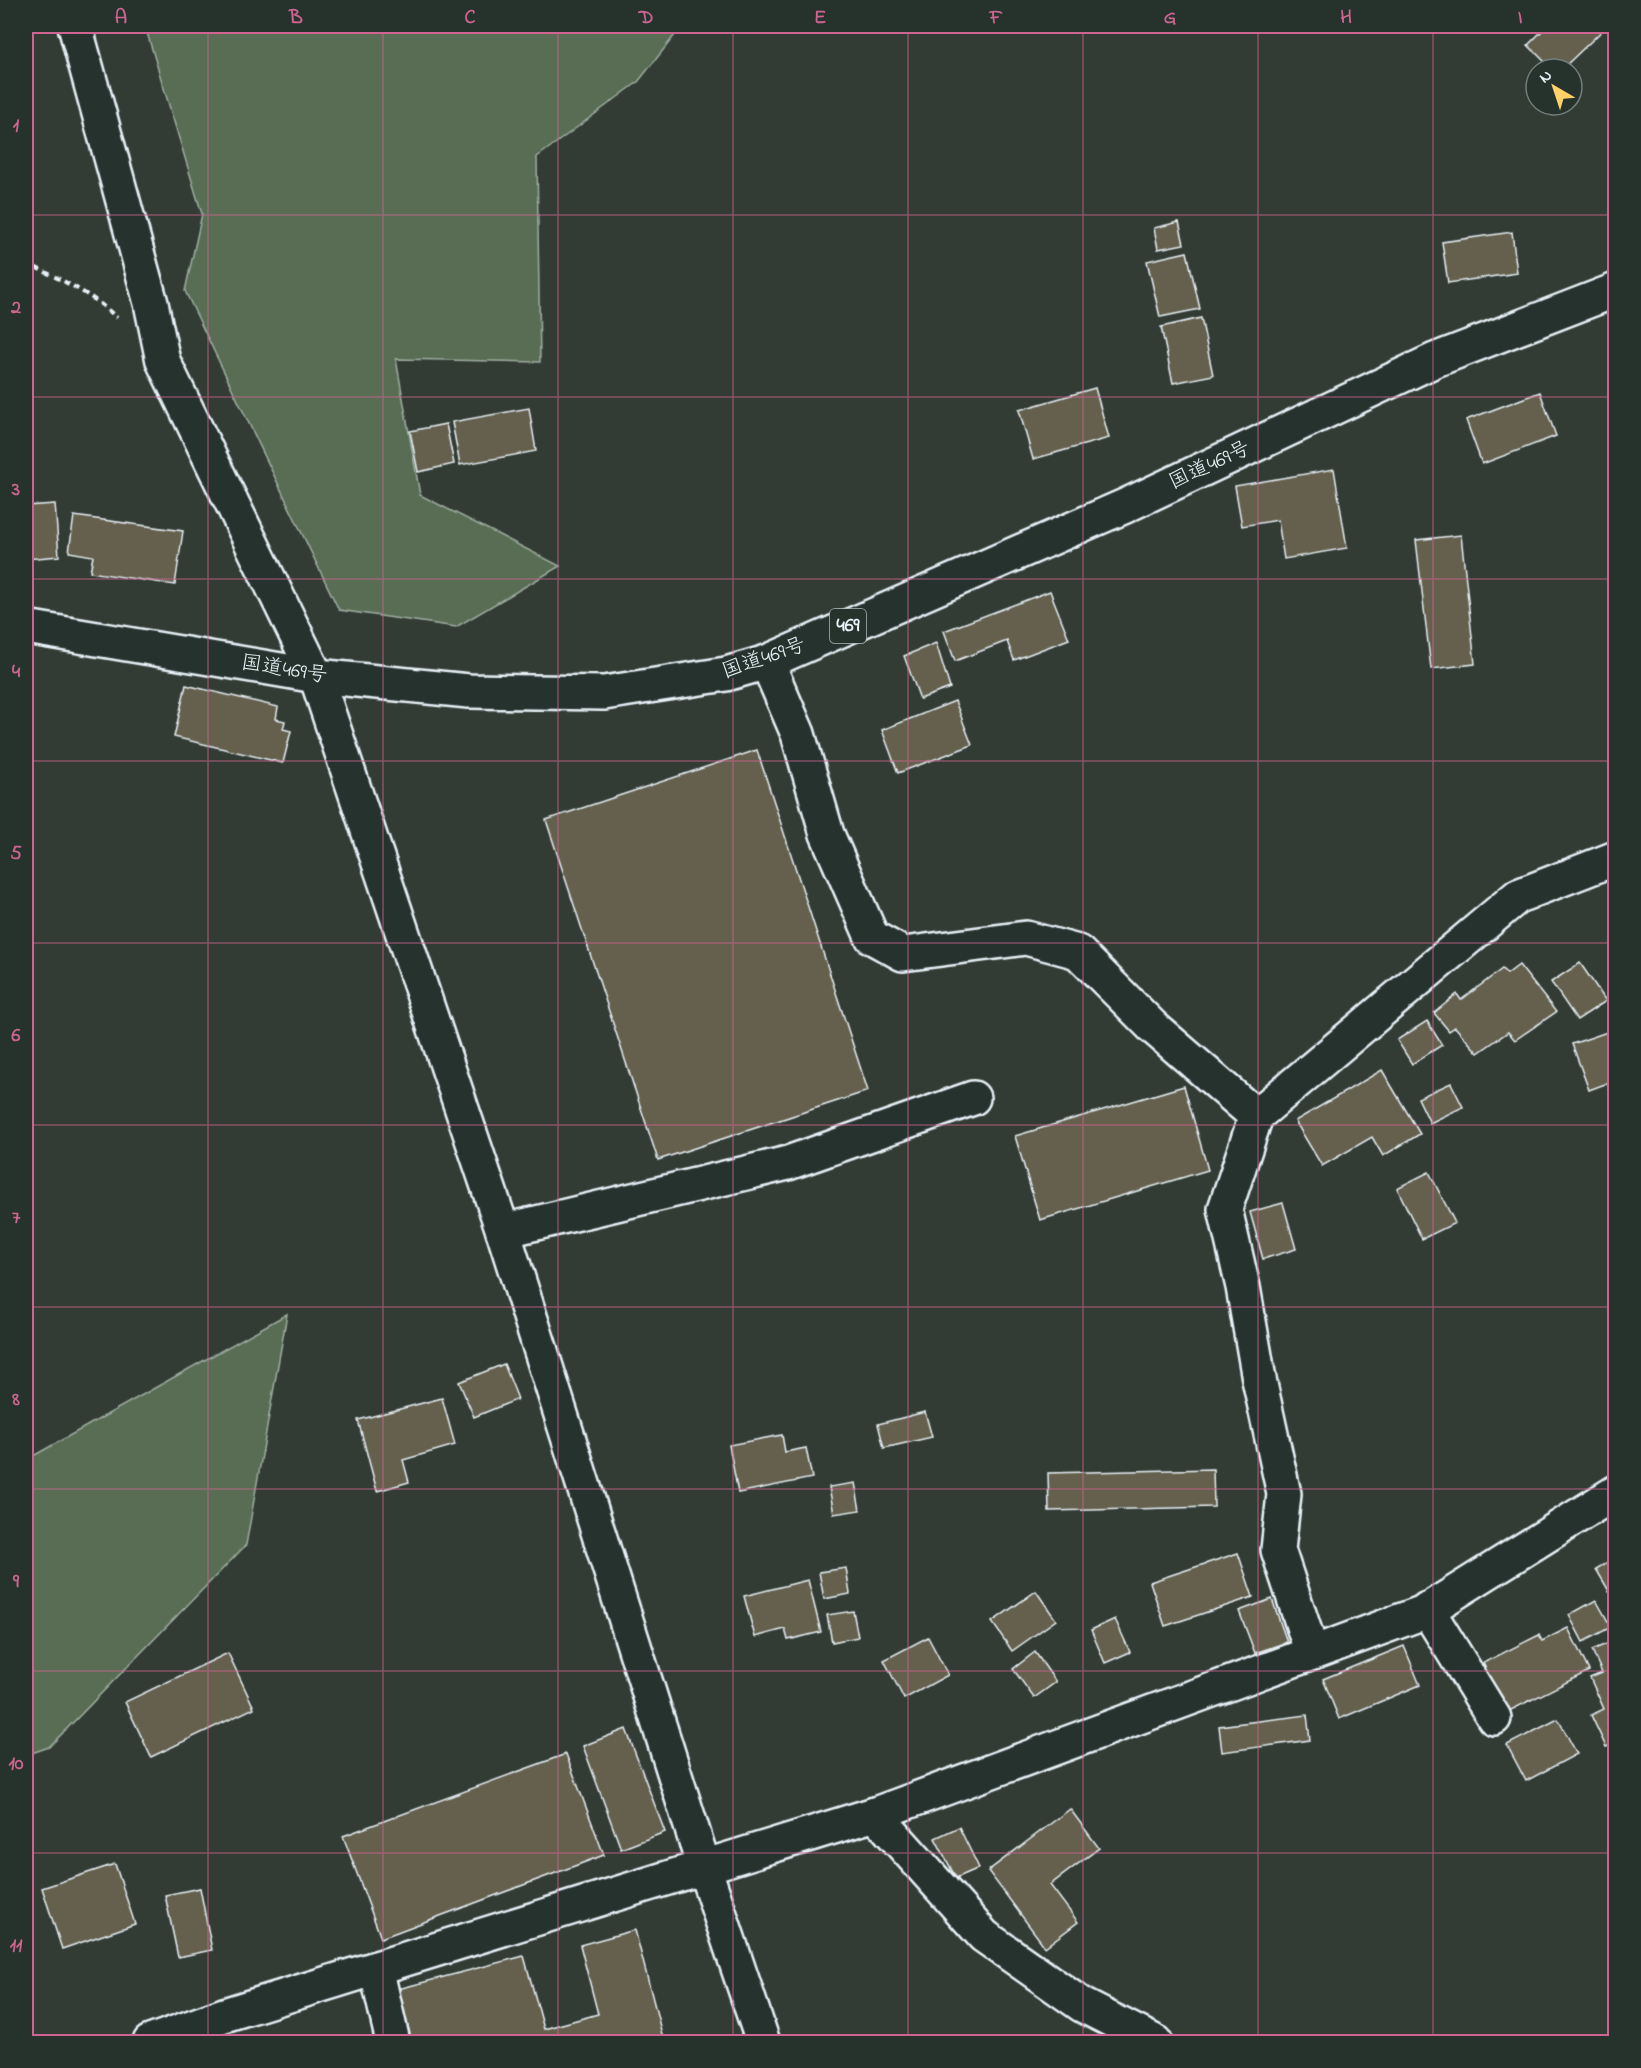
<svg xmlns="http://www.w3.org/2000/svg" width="1641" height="2068" viewBox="0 0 1641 2068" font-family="'Indie Flower','Klee One',sans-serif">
<rect width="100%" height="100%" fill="#333c34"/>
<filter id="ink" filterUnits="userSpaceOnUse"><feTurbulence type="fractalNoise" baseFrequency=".0167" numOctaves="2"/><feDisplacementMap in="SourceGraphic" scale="12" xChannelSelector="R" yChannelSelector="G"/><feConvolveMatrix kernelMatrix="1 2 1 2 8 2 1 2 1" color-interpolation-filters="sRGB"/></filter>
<g filter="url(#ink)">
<!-- green -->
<g fill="#586d52" stroke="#a0afa5" stroke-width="1.5">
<path d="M145 26H682L638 82 537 157 540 362 396 359 420 495 560 566 456 627 339 610 185 291 202 214Z"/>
<path d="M287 1314 246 1545 49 1747 26 1755V1460Z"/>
</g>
<!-- building -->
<g fill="#65604e" stroke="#e8f1f8" stroke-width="1.5">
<path d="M1547 26H1607L1562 69H1552L1528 45Z"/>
<path d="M1179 222 1184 244 1158 249 1154 228Z"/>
<path d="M1512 232 1517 273 1448 283 1442 242Z"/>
<path d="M1187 252 1200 309 1160 317 1147 261Z"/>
<path d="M1201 318 1213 375 1173 383 1161 327Z"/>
<path d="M1095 388 1109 438 1033 459 1019 410Z"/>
<path d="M1540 392 1556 436 1482 464 1466 420Z"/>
<path d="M529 408 536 451 460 465 452 422Z"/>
<path d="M446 424 454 464 418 472 410 431Z"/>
<path d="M1334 469 1347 548 1284 559 1278 520 1242 526 1235 486Z"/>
<path d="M55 504 59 556 26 559V506Z"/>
<path d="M74 516 183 531 175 585 90 572 93 556 69 552Z"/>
<path d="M1461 535 1475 664 1431 669 1416 540Z"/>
<path d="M1050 591 1069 639 1014 660 1007 641 955 661 944 631Z"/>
<path d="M936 643 950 688 920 699 904 656Z"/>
<path d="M186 685 278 707 276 719 285 721 283 729 291 731 283 763 174 737Z"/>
<path d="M955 701 972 745 898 773 882 730Z"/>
<path d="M757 750 868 1091 658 1160 546 820Z"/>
<path d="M1580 963 1606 1001 1577 1020 1551 982Z"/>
<path d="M1519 965 1556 1012 1515 1040 1508 1032 1478 1053 1455 1027 1449 1031 1434 1013 1457 994 1461 1000 1502 969 1507 974Z"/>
<path d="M1427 1021 1442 1045 1412 1064 1397 1040Z"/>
<path d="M1616 1029V1080L1589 1090 1572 1044Z"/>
<path d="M1382 1070 1420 1134 1383 1156 1372 1137 1322 1166 1295 1121Z"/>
<path d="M1451 1083 1463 1107 1430 1123 1418 1098Z"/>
<path d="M1184 1086 1208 1170 1040 1220 1015 1136Z"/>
<path d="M1429 1172 1455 1223 1422 1239 1397 1188Z"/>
<path d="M1283 1203 1296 1249 1263 1259 1250 1212Z"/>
<path d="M504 1364 518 1399 474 1417 459 1382Z"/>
<path d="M442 1398 455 1445 403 1460 409 1482 377 1491 358 1420Z"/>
<path d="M925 1412 932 1437 884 1448 878 1424Z"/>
<path d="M782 1435 785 1452 806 1448 812 1478 738 1493 729 1445Z"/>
<path d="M1213 1469 1214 1507 1049 1511 1048 1473Z"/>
<path d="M855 1483 860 1510 834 1514 829 1487Z"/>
<path d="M1238 1553 1253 1597 1165 1626 1150 1582Z"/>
<path d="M1616 1557V1587L1609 1591 1596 1569Z"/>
<path d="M846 1568 850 1594 824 1599 819 1572Z"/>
<path d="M808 1580 821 1632 788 1640 785 1629 755 1637 744 1596Z"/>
<path d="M1036 1591 1056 1620 1012 1651 992 1622Z"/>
<path d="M1272 1599 1287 1642 1255 1653 1239 1611Z"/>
<path d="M1596 1600 1611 1627 1583 1642 1569 1615Z"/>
<path d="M853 1611 858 1637 832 1642 827 1615Z"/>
<path d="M1115 1619 1130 1652 1105 1663 1091 1630Z"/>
<path d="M1568 1628 1589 1671 1507 1712 1483 1663 1539 1635 1542 1641Z"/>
<path d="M928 1637 948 1675 904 1699 884 1660Z"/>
<path d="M1614 1641 1616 1743 1606 1747 1591 1715 1604 1709 1590 1678 1602 1673 1592 1650Z"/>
<path d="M1404 1646 1420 1685 1339 1719 1323 1679Z"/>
<path d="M1035 1652 1056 1682 1034 1698 1013 1669Z"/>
<path d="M228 1653 254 1708 151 1757 125 1702Z"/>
<path d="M1307 1715 1310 1740 1222 1752 1219 1726Z"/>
<path d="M1558 1719 1577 1754 1526 1781 1507 1745Z"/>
<path d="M626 1729 665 1832 621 1849 583 1746Z"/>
<path d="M566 1754 604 1855 381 1938 343 1836Z"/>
<path d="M1070 1809 1099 1848 1050 1885 1078 1922 1045 1947 988 1871Z"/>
<path d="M959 1827 979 1868 956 1878 935 1838Z"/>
<path d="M115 1864 135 1924 62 1949 42 1888Z"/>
<path d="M200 1888 212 1950 178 1957 165 1895Z"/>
<path d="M635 1930 664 2042H412L398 1989 524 1956 544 2029 598 2014 580 1945Z"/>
</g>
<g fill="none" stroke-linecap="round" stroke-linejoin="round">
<!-- minor casing -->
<g stroke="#e8f1f8" stroke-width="38">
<g id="minor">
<path d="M75 26 151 303 163 361 316 676 503 1231 704 1867 763 2042"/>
<path d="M767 662 798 734 827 834 872 937 903 954 1026 938 1078 952 1153 1027 1256 1116 1225 1209 1243 1287 1259 1379 1284 1494 1278 1550 1312 1653"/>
<path d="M1256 1116 1518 896 1616 858"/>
<path d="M503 1231 788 1163 973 1098"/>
<path d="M1427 1609 1494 1718"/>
<path d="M875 1814 984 1936 1082 2005 1155 2042"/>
<path d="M376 1968 393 2042"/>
<path d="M150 2042 224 2015 875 1814 1424 1612 1616 1492"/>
</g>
</g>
<!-- highway casing -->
<g stroke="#e8f1f8" stroke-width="38">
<path id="highway" d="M26 627 316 676 469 691 604 693 726 674 767 662 1125 506 1435 360 1616 290"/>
</g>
<!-- path -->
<path stroke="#e8f1f8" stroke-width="4" stroke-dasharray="6 4.5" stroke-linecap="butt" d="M26 263C58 278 91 293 117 318"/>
<!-- minor -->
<use href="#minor" stroke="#26332d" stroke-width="33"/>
<!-- highway -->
<use href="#highway" stroke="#26332d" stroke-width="33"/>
</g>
</g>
<!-- grid -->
<path fill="none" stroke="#cf6492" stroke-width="1.5" stroke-opacity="0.55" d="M208 26V2042M383 26V2042M558 26V2042M733 26V2042M908 26V2042M1083 26V2042M1258 26V2042M1433 26V2042M26 215H1616M26 397H1616M26 579H1616M26 761H1616M26 943H1616M26 1125H1616M26 1307H1616M26 1489H1616M26 1671H1616M26 1853H1616"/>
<g text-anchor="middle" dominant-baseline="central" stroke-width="5" stroke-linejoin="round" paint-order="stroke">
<!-- shield labels -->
<rect fill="#26332d" stroke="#aeb8bb" stroke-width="1.5" x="830" y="609" width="36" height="34" rx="4.5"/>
<g font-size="20" font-weight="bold" fill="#e8f1f8">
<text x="848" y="626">469</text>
</g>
<!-- street labels -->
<g font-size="21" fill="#e8f1f8" stroke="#26332d">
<text transform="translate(1210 466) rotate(-25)">国道469号</text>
<text transform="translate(764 659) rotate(-19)">国道469号</text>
<text transform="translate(284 670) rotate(9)">国道469号</text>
</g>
</g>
<!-- margin -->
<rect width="1641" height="2068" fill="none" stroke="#26332d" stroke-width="66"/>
<!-- north arrow -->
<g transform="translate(1554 87) rotate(321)"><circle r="28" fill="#26332d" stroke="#747f7e" stroke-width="1.5"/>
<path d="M0-4.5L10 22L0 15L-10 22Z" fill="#ffd166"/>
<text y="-9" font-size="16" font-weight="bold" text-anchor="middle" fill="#e8f1f8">N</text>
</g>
<rect x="33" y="33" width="1575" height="2002" fill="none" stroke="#cf6492" stroke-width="2"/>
<g font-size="20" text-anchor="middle" font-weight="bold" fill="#cf6492">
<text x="121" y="23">A</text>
<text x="296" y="23">B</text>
<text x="470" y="23">C</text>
<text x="646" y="23">D</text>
<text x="820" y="23">E</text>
<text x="996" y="23">F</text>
<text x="1170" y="23">G</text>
<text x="1346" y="23">H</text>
<text x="1520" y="23">I</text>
<text x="16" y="131">1</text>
<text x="16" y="313">2</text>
<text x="16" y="495">3</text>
<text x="16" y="677">4</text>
<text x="16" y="859">5</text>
<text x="16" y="1041">6</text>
<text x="16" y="1223">7</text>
<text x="16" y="1405">8</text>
<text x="16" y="1587">9</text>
<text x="16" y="1769">10</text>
<text x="16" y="1951">11</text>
</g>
</svg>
